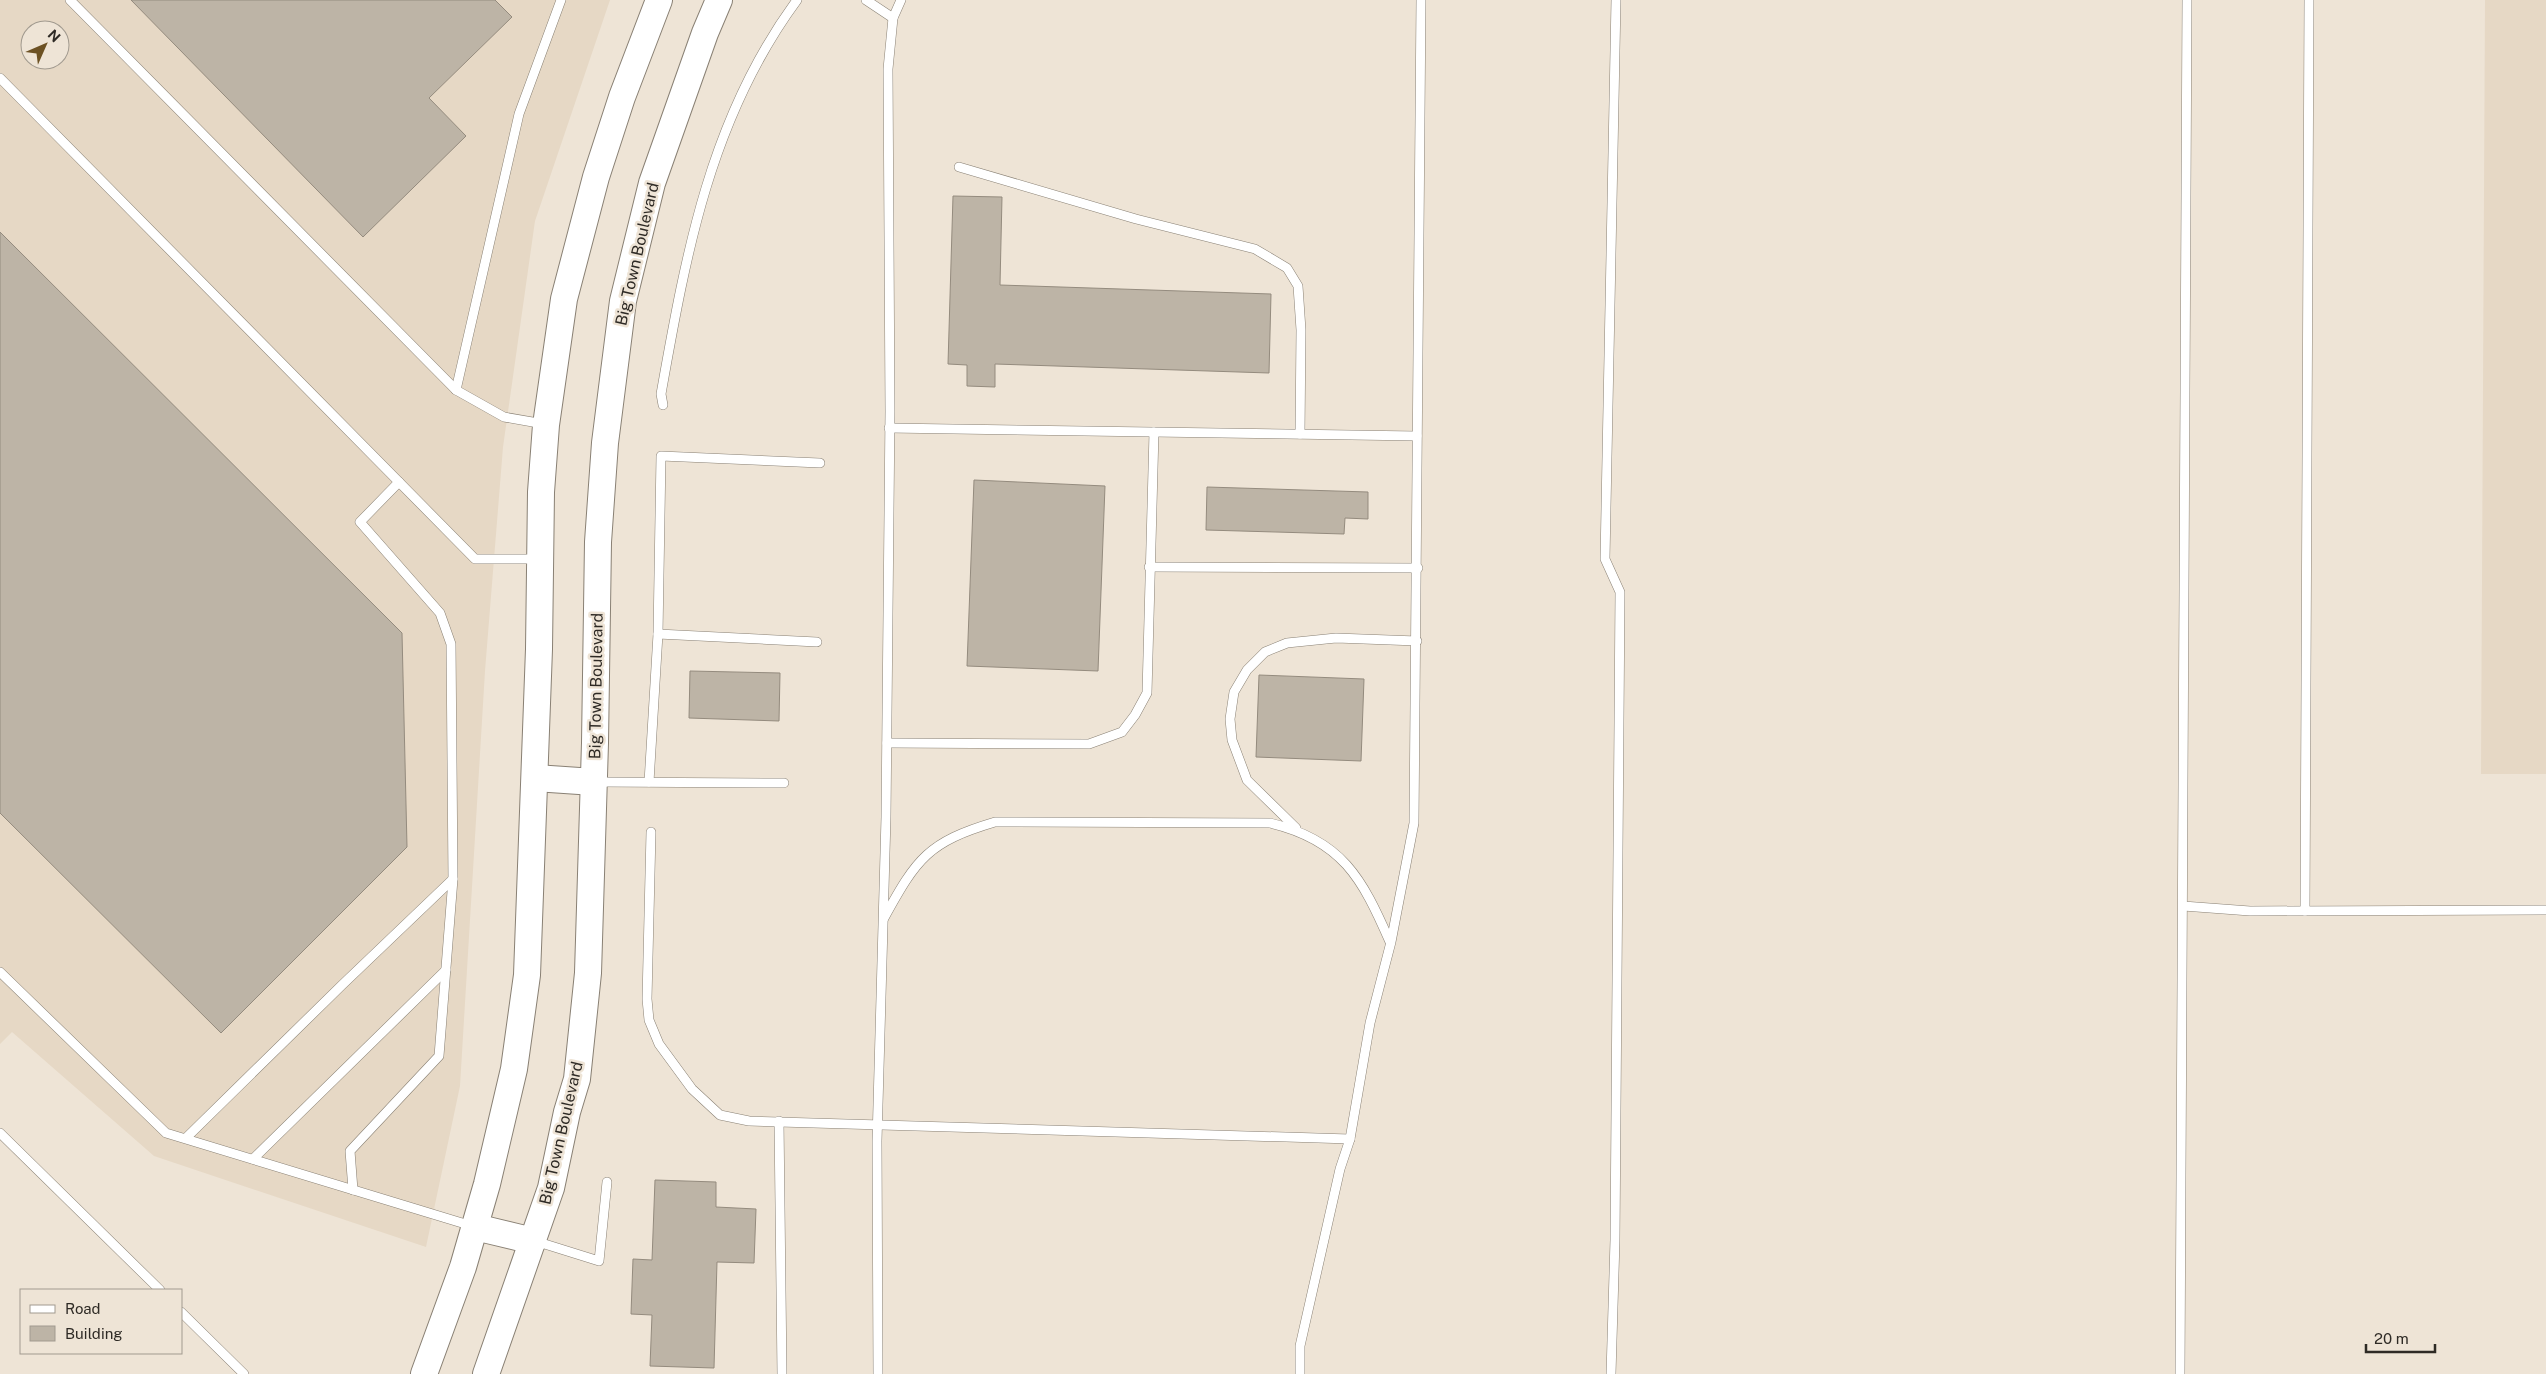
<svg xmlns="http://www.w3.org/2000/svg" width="2546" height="1374" viewBox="0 0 2546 1374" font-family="'Public Sans',sans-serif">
<rect width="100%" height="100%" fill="#eee4d6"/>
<!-- built -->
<g fill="#e6d8c5" fill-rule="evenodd">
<path d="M0 0H610L535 221 503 447 485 671 460 1086 426 1247 154 1156 12 1032 0 1044ZM30 30H60V60H30Z"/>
<path d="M2485 0H2546V774H2481Z"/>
</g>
<!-- building -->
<g fill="#bdb4a6" stroke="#948b7e">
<path d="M131 0H495L512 17 429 98 466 136 363 237Z"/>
<path d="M953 196 1002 197 1000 285 1271 294 1269 373 995 364V387L967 386V365L948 364Z"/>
<path d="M0 232 402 633 407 847 221 1033 0 813Z"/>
<path d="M974 480 1105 486 1098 671 967 666Z"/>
<path d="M1207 487 1368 492V519L1345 518 1344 534 1206 530Z"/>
<path d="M690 671 780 673 779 721 689 718Z"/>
<path d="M1259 675 1364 679 1361 761 1256 757Z"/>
<path d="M655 1180 716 1182V1207L756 1209 754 1263 717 1262 714 1368 650 1366 652 1315 631 1314 633 1259 652 1260Z"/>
</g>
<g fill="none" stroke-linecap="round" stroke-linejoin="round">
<!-- service casing -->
<g stroke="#898074" stroke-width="10">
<g id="service">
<path d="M70 0 456 390"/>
<path d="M866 0 893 18"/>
<path d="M0 78 399 482"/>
<path d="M959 167 1136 219 1255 249 1287 268 1298 286 1301 330 1300 434"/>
<path d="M663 405 661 394C686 254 710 118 797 0"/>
<path d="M544 424 504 417 456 390 519 114 561 0"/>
<path d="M889 428 1417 436"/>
<path d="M1149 567 1418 568"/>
<path d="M658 634 817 642"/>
<path d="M887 743 1089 744 1122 732 1135 715 1147 693 1154 432"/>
<path d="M597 782 784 783"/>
<path d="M649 782 658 634 661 456 820 463"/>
<path d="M1296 828 1247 780 1232 740 1230 719 1234 692 1247 670 1265 652 1287 643 1336 638 1417 641"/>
<path d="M651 832 647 999 649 1020 659 1044 692 1089 720 1115 749 1121 1350 1139"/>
<path d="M2183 906 2250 911 2546 910"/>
<path d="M2305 911 2309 0"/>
<path d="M884 918C917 858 928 842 995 822L1270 823C1342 840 1362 878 1390 942"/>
<path d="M0 972 166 1133 472 1226"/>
<path d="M779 1121 782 1374"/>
<path d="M0 1133 160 1290"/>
<path d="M186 1138 342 985 453 879"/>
<path d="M253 1159 446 970"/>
<path d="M353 1190 350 1151 439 1056 453 879 451 644 440 613 360 522 399 482 475 559H537"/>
<path d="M535 1241 599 1261 607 1182"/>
<path d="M181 1312 244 1374"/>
<path d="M878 1374 877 1141 886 817 890 411 888 69 893 18 901 0"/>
<path d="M1300 1374V1346L1340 1169 1350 1139 1370 1023 1391 942 1414 823 1421 0"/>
<path d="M1611 1374 1615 1240 1620 592 1605 559 1616 0"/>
<path d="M2180 1374 2187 0"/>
</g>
</g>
<!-- secondary casing -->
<g stroke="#898074" stroke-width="28">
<g id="secondary">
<path d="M535 778 594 782"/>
<path d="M475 1227 533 1241"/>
<path d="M424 1374 463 1267 487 1184 514 1069 527 975 539 649 541 492 546 425 564 299 596 177 622 97 659 0"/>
<path d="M486 1374 551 1188 567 1112 577 1079 588 973 595 743 598 542 605 443 623 301 652 183 705 33 719 0"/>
</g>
</g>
<!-- service -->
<use href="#service" stroke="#fff" stroke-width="9"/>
<!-- secondary -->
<use href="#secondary" stroke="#fff" stroke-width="26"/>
</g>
<g text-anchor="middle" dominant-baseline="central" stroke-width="5" stroke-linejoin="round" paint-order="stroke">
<!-- street labels -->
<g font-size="16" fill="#2e2a25" stroke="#eee4d6">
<text transform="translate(637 254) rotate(-77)">Big Town Boulevard</text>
<text transform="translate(596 686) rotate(-89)">Big Town Boulevard</text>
<text transform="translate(561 1133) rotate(-77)">Big Town Boulevard</text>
</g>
</g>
<!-- legend -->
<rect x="20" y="1289" width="162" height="65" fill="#eee4d6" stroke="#a19a8f"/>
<rect x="30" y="1305" width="25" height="8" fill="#ffffff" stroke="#a19a8f"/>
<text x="65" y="1314" font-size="15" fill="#2e2a25">Road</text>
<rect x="30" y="1326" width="25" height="15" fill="#bdb4a6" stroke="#a19a8f"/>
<text x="65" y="1339" font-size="15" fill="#2e2a25">Building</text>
<!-- north arrow -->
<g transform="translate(45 45) rotate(45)"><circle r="24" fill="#eee4d6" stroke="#a19a8f"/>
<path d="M0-4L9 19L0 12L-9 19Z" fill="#6c5123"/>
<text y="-8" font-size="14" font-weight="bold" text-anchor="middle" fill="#2e2a25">N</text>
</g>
<!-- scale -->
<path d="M2366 1344v8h69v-8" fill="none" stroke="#2e2a25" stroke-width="2.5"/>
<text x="2374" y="1344" font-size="15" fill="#2e2a25" stroke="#eee4d6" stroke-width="4" paint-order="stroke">20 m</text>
</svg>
